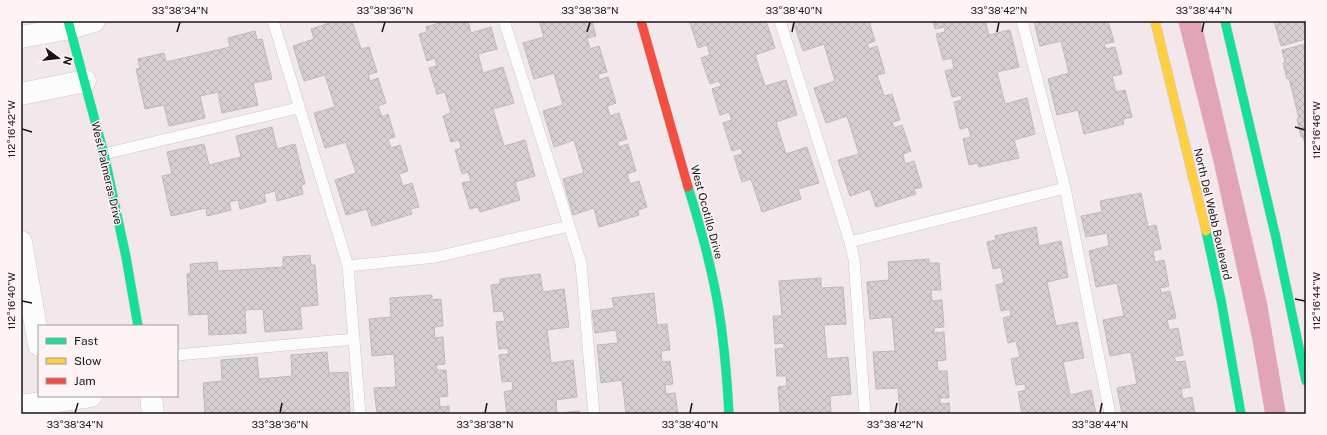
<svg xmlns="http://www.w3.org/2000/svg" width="1327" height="435" viewBox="0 0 1327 435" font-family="'Public Sans',sans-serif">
<defs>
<pattern id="building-cross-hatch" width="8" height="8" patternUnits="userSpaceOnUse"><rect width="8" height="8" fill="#d7d0d2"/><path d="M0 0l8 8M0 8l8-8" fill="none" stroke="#b8b2b4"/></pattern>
</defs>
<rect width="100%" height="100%" fill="#f2e8eb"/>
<!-- water -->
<path fill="#e2a5b6" d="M1178 21H1201L1267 303 1286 414H1265L1252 338 1214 164Z"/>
<!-- building -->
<g fill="url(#building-cross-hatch)" stroke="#bfb9bb">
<path d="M335 21H352L361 49 369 47 377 72 368 75 370 81 378 78 386 103 378 106 382 117 388 114 395 137 388 139 391 148 400 145 408 171 399 174 403 186 412 183 419 207 410 209 412 214 372 226 367 209 346 215 335 180 356 173 346 142 325 148 314 113 335 107 325 75 304 81 293 46 314 39 311 29Z"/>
<path d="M446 21H468L471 33 491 27 497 49 478 54 483 73 503 67 514 103 493 109 504 146 525 140 535 176 515 182 520 200 480 212 478 207 470 209 462 183 471 181 468 172 462 174 455 150 461 148 459 140 451 142 443 116 451 113 445 92 437 94 429 68 437 66 435 58 427 61 419 34 427 32 426 27Z"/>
<path d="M539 21H592L596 36 587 38 590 49 599 46 607 72 598 74 599 80 608 77 616 103 607 106 610 116 619 113 627 139 617 142 619 147 628 144 636 171 627 174 630 184 639 181 647 207 638 210 639 215 599 227 594 208 573 215 563 179 584 173 574 140 554 147 543 111 563 105 554 73 534 79 523 43 544 37Z"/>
<path d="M694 21H766L775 48 755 55 765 86 786 80 797 115 776 122 786 154 807 147 819 183 798 189 801 199 762 212 751 179 742 182 734 156 743 154 741 148 732 151 723 123 732 120 729 112 720 115 712 89 721 86 719 81 710 84 701 58 710 55 707 45 698 48 690 22Z"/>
<path d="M793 21H869L875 41 867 44 869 49 877 46 885 73 877 75 884 96 892 94 900 120 892 122 894 128 902 125 911 151 903 154 905 164 914 161 922 187 914 189 916 194 876 207 870 189 850 196 838 160 859 154 847 116 826 123 814 88 835 81 824 44 803 51Z"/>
<path d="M933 21H985L989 35 1010 30 1019 67 997 72 1005 104 1027 98 1035 134 1014 140 1019 158 979 167 977 163 969 165 963 139 971 137 968 127 960 129 954 102 962 100 961 95 952 97 945 71 954 69 952 58 943 60 936 34 945 32 944 27 935 29Z"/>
<path d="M1034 21H1108L1114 42 1104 44 1106 49 1115 47 1122 74 1112 76 1116 92 1125 90 1132 117 1123 119 1124 124 1084 134 1078 110 1057 115 1048 79 1069 73 1061 41 1040 46Z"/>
<path d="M1274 21H1306V39L1281 46Z"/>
<path d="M255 31 257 40 262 39 272 79 253 83 258 105 222 113 218 92 200 96 205 118 169 126 164 105 145 109 136 69 140 68 138 59 164 53 166 62 230 47 228 38Z"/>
<path d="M1306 44V148L1303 137H1301L1297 119 1299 118 1289 78 1287 79 1283 63H1285L1282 50Z"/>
<path d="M272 127 277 149 295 144 305 184 301 185 303 194 277 201 275 191 264 194 266 202 240 209 238 200 229 202 231 210 207 216 206 208 171 216 162 176 172 174 167 152 204 144 209 165 241 157 236 136Z"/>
<path d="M1141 193 1148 227 1156 225 1161 249 1153 251 1155 262 1164 260 1169 286 1160 288 1161 293 1170 291 1176 318 1167 320 1169 330 1178 328 1183 355 1174 357 1176 362 1185 361 1190 387 1181 389 1183 399 1192 397 1195 414H1122L1117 388 1137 384 1131 352 1110 356 1103 320 1124 316 1117 283 1096 287 1089 251 1109 246 1107 233 1086 237 1081 216 1102 212 1100 201Z"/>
<path d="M1036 227 1039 246 1061 241 1068 277 1047 282 1056 326 1077 322 1084 358 1063 362 1070 395 1091 390 1096 414H1022L1018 392 1026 390 1025 384 1016 385 1011 359 1020 357 1016 341 1008 343 1003 318 1011 316 1010 309 1001 311 996 285 1004 283 1001 267 993 269 987 242 996 240 995 236Z"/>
<path d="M310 255 311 265H315L318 305 300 307 302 329 265 332 263 309 245 310 246 333 209 335 208 314 189 315 187 274 191 273 190 264 217 262 218 271 283 267V257Z"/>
<path d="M929 259V263H939L941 290H931L932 301 942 300 944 327 934 328V333L944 332 946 360 937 361 938 371H947L949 398H940V404L949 403 950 414H900L898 388 876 389 873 352 895 351 892 317 870 319 867 282 889 280 888 262Z"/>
<path d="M540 274 543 292 564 289 569 327 547 330 551 363 573 360 577 397 556 400 557 413 579 411 580 414H507L504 392 513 390 512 381 502 382 499 355 509 354 508 348 499 349 496 322 505 321 503 311 494 312 491 285 500 284V279Z"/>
<path d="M821 278V288L843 287 846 324 824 325 827 359 848 357 851 394 830 396 831 414 780 413 778 387 787 386 786 376H777L775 349 784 348V343L775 344 773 316H782L779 281Z"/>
<path d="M654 293 657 325 667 324 670 350 661 351 662 362 670 361 673 384 665 385 666 394 675 393 678 414H619L626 413 622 380 601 383 597 345 618 343 616 330 595 333 592 311 614 308 612 298Z"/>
<path d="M432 295V300L441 299 443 326 434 327 435 338 443 337 445 364 436 365 437 370H446L448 396 439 397 440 407 449 406V414H377L374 388 396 387 394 354 372 356 369 319 391 317 390 298Z"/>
<path d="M327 352 329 373 348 372 350 413 205 414 203 383 222 381 221 360 257 357 259 379 292 376 291 355Z"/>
</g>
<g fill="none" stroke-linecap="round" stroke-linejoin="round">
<!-- lane casing -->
<g stroke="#cdc6c8" stroke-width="12">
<g id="lane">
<path d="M273 21 348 266 360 414"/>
<path d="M504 21 581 263 594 414"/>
<path d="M780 21 850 242 854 259 865 414"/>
<path d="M1022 21 1065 188 1110 414"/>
<path d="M104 154 298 108"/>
<path d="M850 242 1065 188"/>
<path d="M348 266 436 257 569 226"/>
<path d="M177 355 354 339"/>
</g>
</g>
<!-- street casing -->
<g stroke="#cdc6c8" stroke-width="23">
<g id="street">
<path d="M21 37 70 28 94 21"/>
<path d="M21 94 85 81"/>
<path d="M21 242 39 345"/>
<path d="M151 396 153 414"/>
<path d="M21 406 91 396"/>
</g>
</g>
<!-- fast casing -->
<g stroke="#cdc6c8" stroke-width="10">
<g id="fast">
<path d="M68 21 104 154 126 257 138 326"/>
<path d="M1225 21 1276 238 1306 381"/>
<path d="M688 187C700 225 711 265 718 305 724 341 727 377 729 414"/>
<path d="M1206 231 1221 300 1241 414"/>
</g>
</g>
<!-- slow casing -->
<g stroke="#cdc6c8" stroke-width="10">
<path id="slow" d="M1155 21 1206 231"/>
</g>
<!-- jam casing -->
<g stroke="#cdc6c8" stroke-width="10">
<path id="jam" d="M641 21 688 187"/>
</g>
<!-- lane -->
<use href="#lane" stroke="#fdfcfc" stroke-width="11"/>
<!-- street -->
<use href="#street" stroke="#fdfcfc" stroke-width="22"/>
<!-- fast -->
<use href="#fast" stroke="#16e098" stroke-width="9"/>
<!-- slow -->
<use href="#slow" stroke="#ffcf43" stroke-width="9"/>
<!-- jam -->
<use href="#jam" stroke="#f24e42" stroke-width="9"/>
</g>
<!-- ticks -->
<path fill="none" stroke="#191416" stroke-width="1.5" d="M177 32 180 22M382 32 385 22M587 32 590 22M792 32 794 22M997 32 999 22M1202 32 1204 22M1295 127 1305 130M22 129 32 132M1295 299 1305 301M22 301 32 303M75 413 78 403M280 413 282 403M485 413 487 403M690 413 692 403M895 413 897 403M1100 413 1102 403"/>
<g text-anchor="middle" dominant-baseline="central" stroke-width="3" stroke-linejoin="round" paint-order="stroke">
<!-- street labels -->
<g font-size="11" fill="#191416" stroke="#fef4f6">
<text transform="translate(107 173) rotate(77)">West Palmeras Drive</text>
<text transform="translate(707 212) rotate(75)">West Ocotillo Drive</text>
<text transform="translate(1213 214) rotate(77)">North Del Webb Boulevard</text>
</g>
</g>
<!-- border -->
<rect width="1327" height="435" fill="none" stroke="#fef4f6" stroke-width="44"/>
<!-- legend -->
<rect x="38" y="325" width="140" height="72" fill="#fef4f6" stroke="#a29a9c"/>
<rect x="46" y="338" width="20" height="6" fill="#16e098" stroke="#a29a9c"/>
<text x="74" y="345" font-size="12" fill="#191416">Fast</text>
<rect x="46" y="358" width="20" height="6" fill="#ffcf43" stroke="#a29a9c"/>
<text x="74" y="365" font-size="12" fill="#191416">Slow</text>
<rect x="46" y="378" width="20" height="6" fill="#f24e42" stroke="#a29a9c"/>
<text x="74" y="385" font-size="12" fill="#191416">Jam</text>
<!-- north arrow -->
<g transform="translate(58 58) rotate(105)" stroke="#fef4f6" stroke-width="3" paint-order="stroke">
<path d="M0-3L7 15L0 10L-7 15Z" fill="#191416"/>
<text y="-6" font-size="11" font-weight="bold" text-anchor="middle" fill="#191416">N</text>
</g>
<rect x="22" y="22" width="1283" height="391" fill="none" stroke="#191416" stroke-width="1.5"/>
<g font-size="10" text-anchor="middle" fill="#191416">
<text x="180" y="14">33°38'34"N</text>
<text x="385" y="14">33°38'36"N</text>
<text x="590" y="14">33°38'38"N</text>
<text x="794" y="14">33°38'40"N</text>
<text x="999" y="14">33°38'42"N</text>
<text x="1204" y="14">33°38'44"N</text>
<text transform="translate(11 129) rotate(-90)" y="4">112°16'42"W</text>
<text transform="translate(1316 130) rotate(-90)" y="4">112°16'46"W</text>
<text transform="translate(11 301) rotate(-90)" y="4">112°16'40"W</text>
<text transform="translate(1316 301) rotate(-90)" y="4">112°16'44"W</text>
<text x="75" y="428">33°38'34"N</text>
<text x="280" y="428">33°38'36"N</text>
<text x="485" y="428">33°38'38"N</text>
<text x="690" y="428">33°38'40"N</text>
<text x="895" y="428">33°38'42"N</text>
<text x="1100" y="428">33°38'44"N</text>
</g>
</svg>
